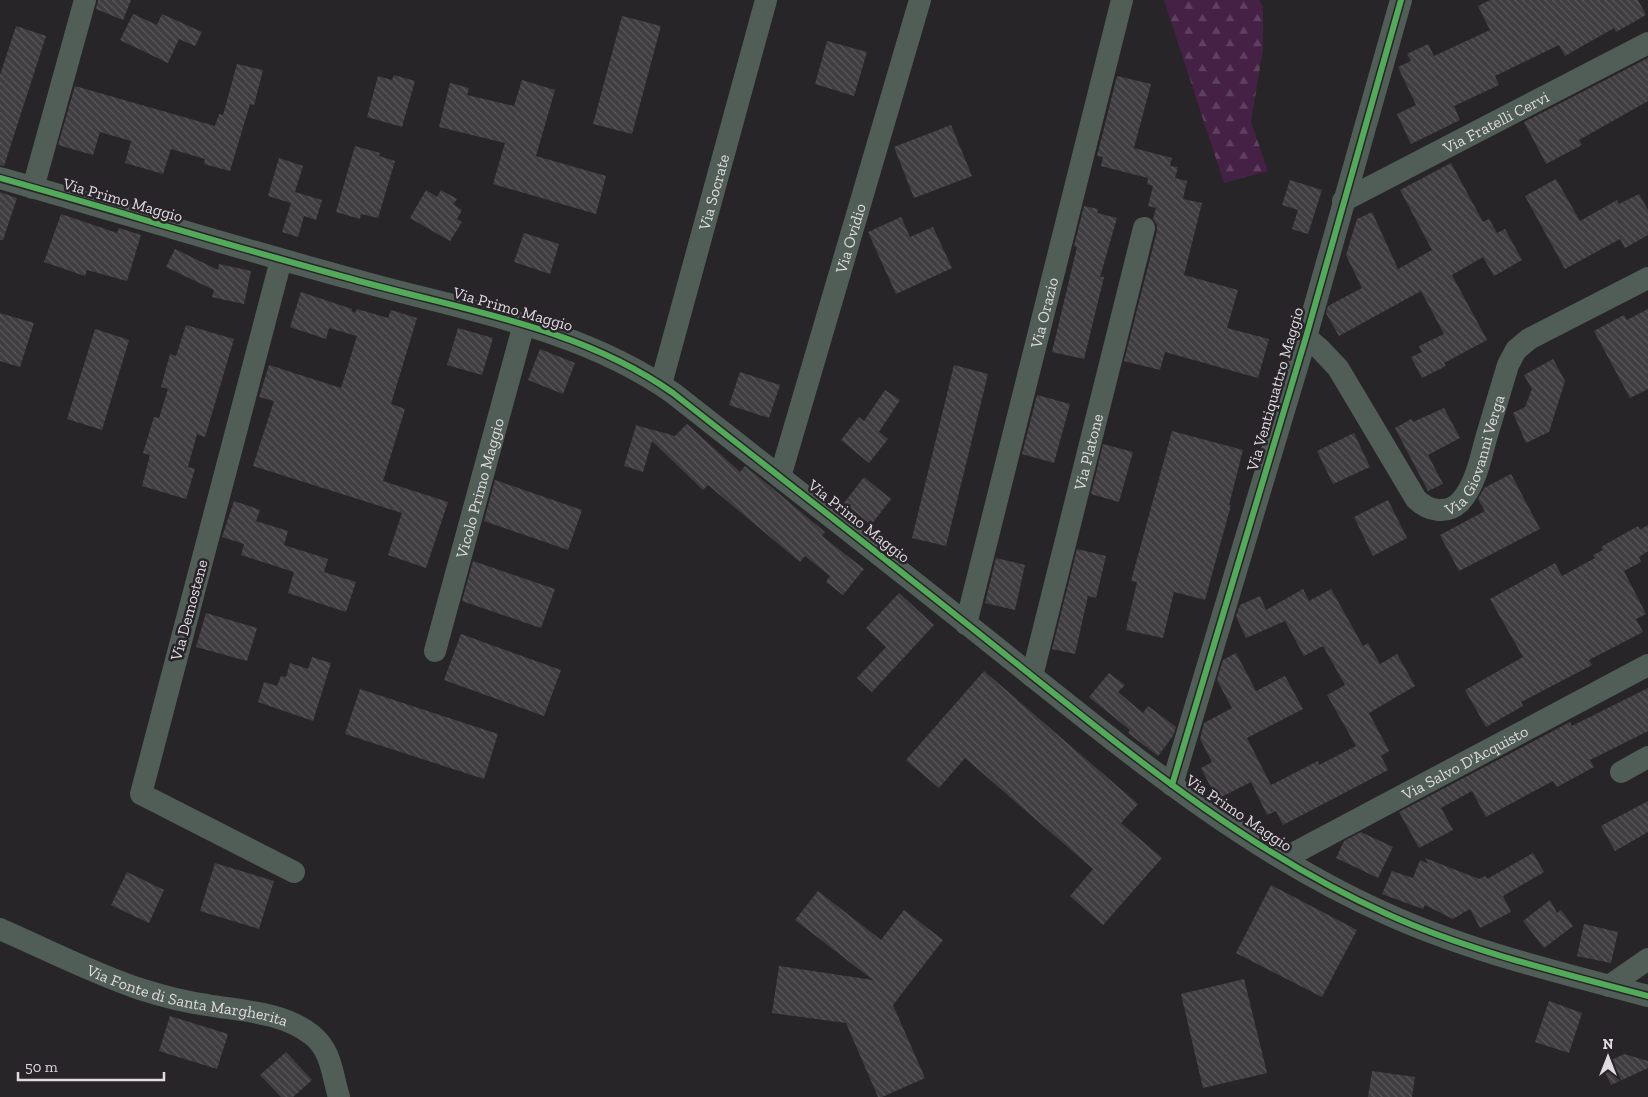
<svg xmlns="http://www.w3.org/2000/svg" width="1648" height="1097" viewBox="0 0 1648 1097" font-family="'Zilla Slab',serif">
<defs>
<pattern id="forest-firs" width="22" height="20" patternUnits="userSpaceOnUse" patternTransform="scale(1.25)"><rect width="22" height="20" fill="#442145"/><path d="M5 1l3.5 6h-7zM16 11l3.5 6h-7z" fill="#5f415f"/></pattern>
<pattern id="building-back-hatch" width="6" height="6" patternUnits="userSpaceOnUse" patternTransform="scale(1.25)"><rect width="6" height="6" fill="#3f3d3f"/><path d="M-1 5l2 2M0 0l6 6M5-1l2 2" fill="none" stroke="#5a585a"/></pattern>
</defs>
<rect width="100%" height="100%" fill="#282528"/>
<!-- forest -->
<path fill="url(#forest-firs)" d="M1164 0H1259L1263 7V49L1251 122 1268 171 1224 183Z"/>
<!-- building -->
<g fill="url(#building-back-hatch)">
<path d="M98 0H131L123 20 96 9Z"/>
<path d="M1490 0H1638L1646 15 1616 32 1614 28 1565 56 1559 45 1495 76 1499 85 1454 106 1460 120 1411 144 1397 114 1416 105 1398 67 1411 61 1407 54 1428 44 1434 56 1490 30 1478 6Z"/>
<path d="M133 14 157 25 162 14 202 32 195 46 179 39 168 63 120 40Z"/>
<path d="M622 16 661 26 632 134 593 124Z"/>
<path d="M16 26 46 36 4 166 0 165V75Z"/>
<path d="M827 41 867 52 854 96 815 84Z"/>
<path d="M1648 58V101L1579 140 1582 145 1546 164 1524 122Z"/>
<path d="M237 64 263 70 254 105 250 104 230 171 204 164 205 159 171 149 163 174 125 163 131 141 100 132 93 155 58 145 75 86 215 126 219 114 223 115Z"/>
<path d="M394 75 415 81 402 127 367 117 378 76 392 80Z"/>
<path d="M1117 76 1151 84 1134 148 1172 158 1170 166 1178 167 1175 178 1187 181 1183 199 1202 203 1184 275 1238 290 1227 328 1269 339 1258 378 1165 352 1160 370 1124 361 1157 231V225L1153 219 1156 208 1148 206 1153 186 1147 184 1148 178 1101 166 1103 157 1097 156Z"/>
<path d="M522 80 555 90 536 156 606 176 596 214 493 184 505 143 439 127 450 83 469 88 467 95 514 106Z"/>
<path d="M951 125 972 176 914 198 894 147Z"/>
<path d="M355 146 380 153 379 156 395 161 378 218 361 214 360 219 336 212Z"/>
<path d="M279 158 303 166 295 192 322 200 316 220 304 216 298 237 282 232 291 203 268 196Z"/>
<path d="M1451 163 1483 222 1489 219 1497 233 1505 229 1522 260 1494 276 1483 257 1452 275 1487 340 1444 363 1446 366 1422 378 1411 357 1422 352 1419 346 1444 334 1421 291 1339 336 1326 313 1328 306 1362 288 1346 255 1357 219 1372 212 1398 269 1432 250 1400 190Z"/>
<path d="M1556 179 1580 221 1617 200 1619 204 1639 194 1648 210V235L1625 248 1620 239 1565 269 1525 196Z"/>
<path d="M1290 180 1322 190 1308 234 1292 229 1298 210 1282 205Z"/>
<path d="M426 190 437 197 441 190 457 199 453 204 462 210 457 219 462 222 450 241 410 218Z"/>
<path d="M0 192 17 198 3 240H0Z"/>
<path d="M1084 206 1098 209 1097 213 1117 218 1100 277H1104L1084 359 1052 352 1077 247 1074 246Z"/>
<path d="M61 214 117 233 119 228 141 235 127 281 87 270 85 276 44 262Z"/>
<path d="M901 217 910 237 933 227 952 268 896 294 868 232Z"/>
<path d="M524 233 559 244 550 274 514 262Z"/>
<path d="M175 249 218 270 219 264 251 271 244 304 212 297 214 290 166 267Z"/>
<path d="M301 292 352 309V311L355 313 357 309 388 318 391 310 417 318 391 404 405 409 383 481 448 502 426 568 388 555 402 513 253 466 274 401 259 397 269 365 341 388 357 336 329 328 326 339 290 327Z"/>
<path d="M1648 309V389L1630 398 1594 331 1624 315 1627 320Z"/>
<path d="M0 313 34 323 20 367 0 361Z"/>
<path d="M186 325 234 339 205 437 197 434 188 467 195 469 186 499 142 486 150 455 143 453 154 417 159 418 168 389 161 387 170 354 176 356Z"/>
<path d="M458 328 493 338 482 375 447 365Z"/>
<path d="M95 329 129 340 102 430 67 419Z"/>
<path d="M540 349 575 363 563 394 528 380Z"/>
<path d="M1553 359 1565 381 1549 432 1526 443 1513 413 1525 407 1532 389 1524 375Z"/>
<path d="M954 365 988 374 946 546 912 538Z"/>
<path d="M740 372 780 385 769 418 729 405Z"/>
<path d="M885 390 900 400 879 432 888 439 869 463 841 440 859 417 864 421Z"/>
<path d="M1037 395 1070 404 1054 463 1022 454Z"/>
<path d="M1444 408 1460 438 1428 455 1443 484 1428 491 1395 428 1411 419 1413 422Z"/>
<path d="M687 424 740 472 745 466 771 487 825 532 822 536 864 569 843 595 826 582 830 576 805 556 800 562 708 485 703 490 652 441 643 472 624 466 636 426 635 425 675 436Z"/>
<path d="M1172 431 1243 450 1229 505H1231L1205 600 1174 592 1163 638 1126 630 1137 582 1131 581Z"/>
<path d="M1354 433 1370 467 1333 484 1317 451Z"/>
<path d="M1103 444 1133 452 1119 502 1091 494Z"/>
<path d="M1511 474 1540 529 1459 571 1440 535 1485 511 1478 499 1484 488Z"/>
<path d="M864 477 891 499 871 525 844 503Z"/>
<path d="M495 480 582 510 568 550 484 521Z"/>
<path d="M1388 500 1407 538 1373 556 1354 517Z"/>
<path d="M234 501 260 510 256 521 288 531 284 545 328 559 324 572 356 582 346 612 288 593 294 572 241 555 244 544 222 537Z"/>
<path d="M1648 525V551L1639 557 1641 562 1624 571 1646 614 1636 619 1643 632 1589 660 1592 665 1521 702 1523 706 1486 727 1465 690 1523 657 1490 599 1555 563 1562 576 1595 558 1593 555 1603 550 1601 547 1638 526 1640 530Z"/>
<path d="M1077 549 1106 556 1096 598 1088 596 1075 654 1052 649Z"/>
<path d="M996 558 1025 565 1015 610 985 603Z"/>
<path d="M473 561 555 589 541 628 462 601Z"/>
<path d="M1303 589 1309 601 1331 589 1363 646 1368 643 1380 664 1397 654 1415 686 1369 713 1389 751 1381 756 1388 770 1283 825 1276 811 1267 815 1251 782 1217 799 1201 768 1212 762 1200 739 1204 723 1232 708 1217 680 1223 660 1236 653 1256 691 1285 676 1303 709 1247 738 1271 785 1318 761 1319 765 1356 746 1327 695 1345 685 1323 646 1304 656 1285 621 1246 638 1236 616 1240 605 1260 596 1266 610Z"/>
<path d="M899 593 934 625 872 692 857 678 886 647 866 628Z"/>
<path d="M206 613 257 628 247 661 196 647Z"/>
<path d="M461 634 561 670 544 716 444 680Z"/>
<path d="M312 657 331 663 313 721 258 702 264 682 277 686 281 676 286 677 290 663 308 669Z"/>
<path d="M984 671 1138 804 1121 823 1162 858 1103 925 1070 896 1093 869 965 758 939 788 906 760Z"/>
<path d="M1109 673 1125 685 1118 692 1143 713 1148 706 1176 727 1173 736 1158 756 1128 733 1130 730 1089 697Z"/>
<path d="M1648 688V731L1590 760 1594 767 1557 787 1553 781 1486 817 1472 791 1441 808 1453 830 1419 848 1399 812 1570 722 1572 726Z"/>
<path d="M360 689 498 734 484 779 345 734Z"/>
<path d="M1648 801V832L1615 851 1601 826Z"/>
<path d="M1361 832 1393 847 1378 878 1336 858 1344 841Z"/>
<path d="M1533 853 1544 872 1503 896 1511 912 1480 928 1470 909 1453 919 1425 905 1423 909 1382 894 1392 871 1413 878 1420 860 1428 864 1425 858 1479 879 1485 876 1487 879Z"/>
<path d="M215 863 274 881 259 929 200 911Z"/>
<path d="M127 872 164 890 149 923 111 905Z"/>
<path d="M1271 885 1357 930 1322 997 1236 953Z"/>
<path d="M818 891 881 940 904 910 943 940 893 1005 925 1078 882 1097H878L846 1023 772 1013 779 966 873 980 795 920Z"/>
<path d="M1550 900 1557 913 1561 910 1573 926 1544 948 1523 921Z"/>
<path d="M1584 924 1618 932 1611 963 1577 956Z"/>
<path d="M1244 979 1267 1073 1203 1088 1181 994Z"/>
<path d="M1549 1001 1582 1013 1569 1053 1535 1042Z"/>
<path d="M170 1016 228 1034 217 1069 159 1051Z"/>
<path d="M286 1052 312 1080 293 1097H281L260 1075Z"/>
<path d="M1624 1054 1648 1061V1068L1611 1085 1602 1065Z"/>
<path d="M1372 1071 1415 1077 1412 1097H1368Z"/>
</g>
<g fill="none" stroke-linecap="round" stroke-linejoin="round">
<!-- minor -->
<g stroke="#505e57" stroke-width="22">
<path d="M0 178C117 211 234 247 352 279 461 310 578 326 673 393 786 482 900 570 1012 660 1130 754 1248 852 1387 914 1468 951 1562 973 1648 996"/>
<path d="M33 188 85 0"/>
<path id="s1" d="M1343 201 1648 43"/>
<path d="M281 260 141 794 294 872"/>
<path id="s2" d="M1306 337 1320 349 1338 368 1416 499C1428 511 1447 515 1460 502 1476 485 1481 456 1487 435 1494 412 1501 388 1508 365L1516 350 1529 339 1648 278"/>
<path id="s3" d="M661 384 766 0"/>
<path id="s4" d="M780 477 920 0"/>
<path id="s5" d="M966 624 1122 0"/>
<path id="s6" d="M435 651 524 324"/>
<path id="s7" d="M1032 676 1144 228"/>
<path d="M1621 772 1648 757"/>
<path d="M1172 785 1306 337 1401 0"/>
<path id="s8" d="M1283 859 1648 665"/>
<path id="s9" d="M0 929C46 949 92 973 140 989 162 996 185 1002 207 1005 242 1011 283 1012 312 1035 332 1051 332 1075 339 1097"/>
<path d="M1609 986 1648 959"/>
</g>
<!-- cycleway casing -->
<g stroke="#292429" stroke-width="9">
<g id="cycleway">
<path d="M0 178C117 211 234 247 352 279 461 310 578 326 673 393 786 482 900 570 1012 660 1130 754 1248 852 1387 914 1468 951 1562 973 1648 996"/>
<path d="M1172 785 1306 337 1401 0"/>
</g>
</g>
<!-- cycleway -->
<use href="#cycleway" stroke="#51ab58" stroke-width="6"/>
</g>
<g text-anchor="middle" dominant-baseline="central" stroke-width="5" stroke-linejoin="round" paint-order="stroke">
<!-- street labels -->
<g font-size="16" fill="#dfdbdf" stroke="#292429">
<text stroke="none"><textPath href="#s1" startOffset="172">Via Fratelli Cervi</textPath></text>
<text stroke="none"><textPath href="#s3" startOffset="199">Via Socrate</textPath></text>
<text transform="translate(123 200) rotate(16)">Via Primo Maggio</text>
<text stroke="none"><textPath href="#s4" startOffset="249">Via Ovidio</textPath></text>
<text transform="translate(513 309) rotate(16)">Via Primo Maggio</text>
<text stroke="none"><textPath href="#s5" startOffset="321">Via Orazio</textPath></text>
<text transform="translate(1275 389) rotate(-74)">Via Ventiquattro Maggio</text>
<text stroke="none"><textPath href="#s2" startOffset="295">Via Giovanni Verga</textPath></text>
<text stroke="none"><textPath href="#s7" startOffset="231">Via Platone</textPath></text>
<text stroke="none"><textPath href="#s6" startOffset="169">Vicolo Primo Maggio</textPath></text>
<text transform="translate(859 521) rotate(38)">Via Primo Maggio</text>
<text transform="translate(189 610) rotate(-75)">Via Demostene</text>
<text stroke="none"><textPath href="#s8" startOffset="206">Via Salvo D'Acquisto</textPath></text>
<text transform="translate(1239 813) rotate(34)">Via Primo Maggio</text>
<text stroke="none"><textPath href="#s9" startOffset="200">Via Fonte di Santa Margherita</textPath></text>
</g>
</g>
<!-- north arrow -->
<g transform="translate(1608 1057)" stroke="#292429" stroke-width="4" paint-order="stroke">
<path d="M0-4L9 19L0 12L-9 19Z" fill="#dfdbdf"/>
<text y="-8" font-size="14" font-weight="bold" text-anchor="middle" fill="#dfdbdf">N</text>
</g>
<!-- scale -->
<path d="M18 1072v8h146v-8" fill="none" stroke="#dfdbdf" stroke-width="2.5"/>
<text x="25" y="1072" font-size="15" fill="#dfdbdf" stroke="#292429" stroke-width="4" paint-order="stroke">50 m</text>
</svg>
